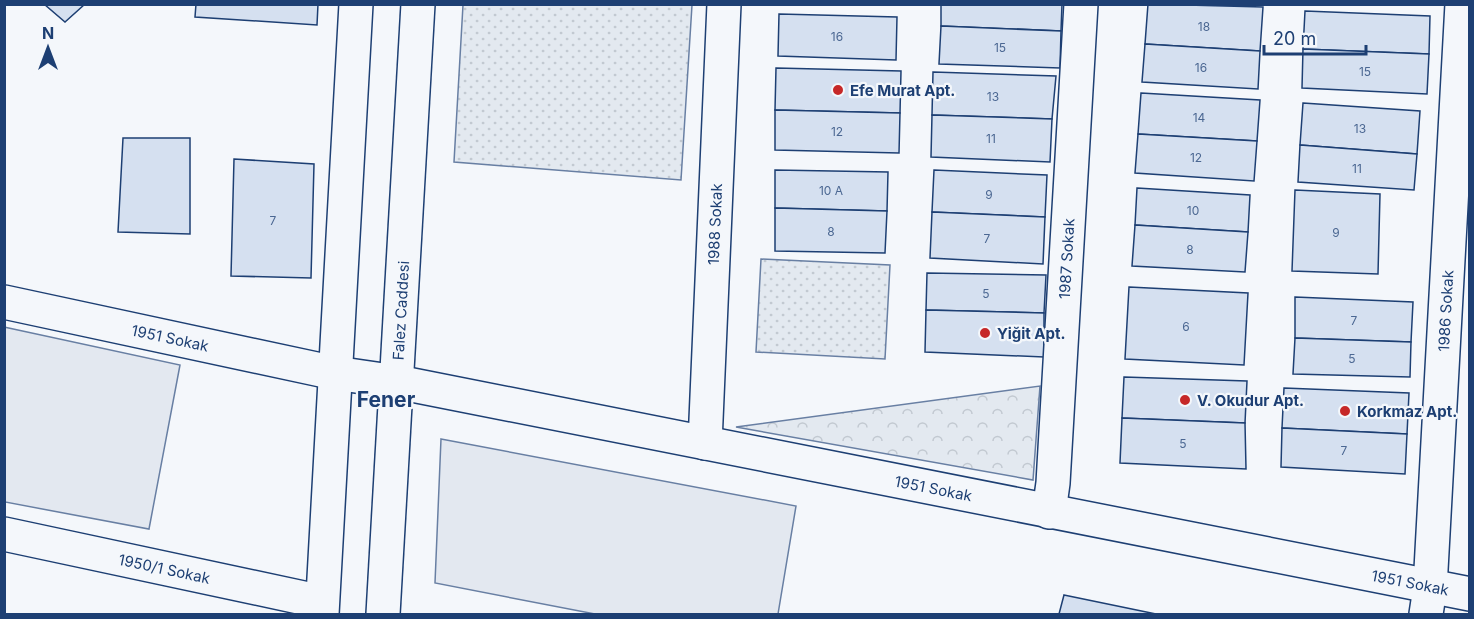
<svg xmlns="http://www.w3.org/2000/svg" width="1474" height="619" viewBox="0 0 1474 619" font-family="Inter,sans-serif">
<defs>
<pattern id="grass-dots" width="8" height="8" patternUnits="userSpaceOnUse" patternTransform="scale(1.5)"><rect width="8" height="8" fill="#e3e9f0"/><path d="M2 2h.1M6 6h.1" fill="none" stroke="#c2c9d1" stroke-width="1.8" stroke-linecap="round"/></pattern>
<pattern id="park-crowns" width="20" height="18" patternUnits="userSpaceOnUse" patternTransform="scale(1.5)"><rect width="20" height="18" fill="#e3e9f0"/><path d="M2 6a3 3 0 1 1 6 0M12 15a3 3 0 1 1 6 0" fill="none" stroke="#c2c9d1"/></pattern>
</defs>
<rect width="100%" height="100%" fill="#f4f7fb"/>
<!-- grass -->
<g fill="url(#grass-dots)" stroke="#687fa3" stroke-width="1.5">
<path d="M463 5H692L681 180 454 162Z"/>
<path d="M761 259 890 265 885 359 756 352Z"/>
</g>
<!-- park -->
<path fill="url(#park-crowns)" stroke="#687fa3" stroke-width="1.5" d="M1040 386 1033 480 736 427Z"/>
<!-- parking -->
<g fill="#e3e8f0" stroke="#687fa3" stroke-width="1.5">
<path d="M4 327 180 365 149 529 5 502Z"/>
<path d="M441 439 796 506 778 614H595L435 583Z"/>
</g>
<!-- building -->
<g fill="#d5e0f0" stroke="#1d3f73" stroke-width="1.5">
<path d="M44 4H85L65 22Z"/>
<path d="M196 4H318L317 25 195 17Z"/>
<path d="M941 4H1062L1061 31 941 26Z"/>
<path d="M1148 4 1263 7 1260 51 1145 44Z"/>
<path d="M1305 11 1430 16 1429 54 1303 49Z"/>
<path d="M779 14 897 17 896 60 778 56Z"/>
<path d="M941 26 1061 31 1060 68 939 64Z"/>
<path d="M1145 44 1260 51 1258 89 1142 82Z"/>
<path d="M1303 49 1429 54 1427 94 1302 88Z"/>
<path d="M776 68 901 71 900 113 775 110Z"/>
<path d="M933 72 1056 76 1052 119 932 115Z"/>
<path d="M1141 93 1260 100 1257 141 1138 134Z"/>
<path d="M1303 103 1420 111 1417 154 1300 145Z"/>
<path d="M775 110 900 113 899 153 775 150Z"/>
<path d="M932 115 1052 119 1050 162 931 157Z"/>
<path d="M1138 134 1257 141 1254 181 1135 173Z"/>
<path d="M123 138H190V234L118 232Z"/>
<path d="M1300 145 1417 154 1414 190 1298 182Z"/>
<path d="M234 159 314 164 311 278 231 276Z"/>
<path d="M775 170 888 172 887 211 775 208Z"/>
<path d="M934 170 1047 175 1045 217 932 212Z"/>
<path d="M1137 188 1250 195 1248 232 1135 225Z"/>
<path d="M1295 190 1380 194 1378 274 1292 271Z"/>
<path d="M775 208 887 211 885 253 775 251Z"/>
<path d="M932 212 1045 217 1043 264 930 258Z"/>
<path d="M1135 225 1248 232 1245 272 1132 266Z"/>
<path d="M927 273 1046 275 1044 313 926 310Z"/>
<path d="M1129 287 1248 293 1244 365 1125 359Z"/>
<path d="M1295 297 1413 302 1411 342 1295 338Z"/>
<path d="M926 310 1044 313V357L925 352Z"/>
<path d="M1295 338 1411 342 1410 377 1293 374Z"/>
<path d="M1124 377 1247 381 1245 423 1122 418Z"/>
<path d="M1284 388 1409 393 1407 434 1282 428Z"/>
<path d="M1122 418 1245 423 1246 469 1120 463Z"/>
<path d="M1282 428 1407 434 1405 474 1281 467Z"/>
<path d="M1064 595 1156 614H1059Z"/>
</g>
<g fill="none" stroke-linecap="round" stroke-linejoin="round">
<!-- minor casing -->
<g stroke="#1d3f73" stroke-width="36">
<g id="minor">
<path id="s1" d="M4 302 335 373 397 382 1470 594"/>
<path id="s2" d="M705 443 724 4"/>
<path id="s3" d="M1049 512 1053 483 1081 4"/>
<path id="s4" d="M4 534 322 602"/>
<path d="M322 614 356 4"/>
<path id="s5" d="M383 614 418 4"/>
<path id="s6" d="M1426 614 1430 588 1462 4"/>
</g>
</g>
<!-- minor -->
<use href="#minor" stroke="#f4f7fb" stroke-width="33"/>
</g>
<!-- markers -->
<g fill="#c62828" stroke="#f4f7fb" stroke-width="2">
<circle cx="838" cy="90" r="6"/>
<circle cx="985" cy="333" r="6"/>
<circle cx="1185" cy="400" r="6"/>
<circle cx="1345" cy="411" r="6"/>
</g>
<g text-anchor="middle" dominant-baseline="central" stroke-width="4.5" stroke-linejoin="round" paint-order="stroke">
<!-- number labels -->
<g font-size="12" fill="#4b6792">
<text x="1204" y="26">18</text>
<text x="837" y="36">16</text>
<text x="1000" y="47">15</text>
<text x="1201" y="67">16</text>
<text x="1365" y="71">15</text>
<text x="993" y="96">13</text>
<text x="1199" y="117">14</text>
<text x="1360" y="128">13</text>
<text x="837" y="131">12</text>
<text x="991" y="138">11</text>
<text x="1196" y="157">12</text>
<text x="1357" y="168">11</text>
<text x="831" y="190">10 A</text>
<text x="989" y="194">9</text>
<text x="1193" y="210">10</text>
<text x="273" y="220">7</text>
<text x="831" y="231">8</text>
<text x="1336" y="232">9</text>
<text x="987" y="238">7</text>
<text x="1190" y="249">8</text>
<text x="986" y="293">5</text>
<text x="1354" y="320">7</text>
<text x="1186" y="326">6</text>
<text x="1352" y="358">5</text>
<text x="1183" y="443">5</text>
<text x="1344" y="450">7</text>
</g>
<!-- poi labels -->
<g font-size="15" font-weight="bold" fill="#1d3f73" stroke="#f4f7fb" text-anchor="start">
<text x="850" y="90">Efe Murat Apt.</text>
<text x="997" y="333">Yiğit Apt.</text>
<text x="1197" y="400">V. Okudur Apt.</text>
<text x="1357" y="411">Korkmaz Apt.</text>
</g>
<!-- street labels -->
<g font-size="15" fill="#1d3f73" stroke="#f4f7fb">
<text stroke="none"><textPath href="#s2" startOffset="219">1988 Sokak</textPath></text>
<text stroke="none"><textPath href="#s3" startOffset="254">1987 Sokak</textPath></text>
<text stroke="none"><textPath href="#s5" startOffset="304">Falez Caddesi</textPath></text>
<text stroke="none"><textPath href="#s6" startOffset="304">1986 Sokak</textPath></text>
<text stroke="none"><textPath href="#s1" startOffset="170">1951 Sokak</textPath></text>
<text stroke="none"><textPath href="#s1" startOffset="948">1951 Sokak</textPath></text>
<text stroke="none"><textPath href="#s4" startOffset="164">1950/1 Sokak</textPath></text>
<text stroke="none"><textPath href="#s1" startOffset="1434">1951 Sokak</textPath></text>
</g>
<!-- district labels -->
<g font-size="21" font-weight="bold" fill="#1d3f73" stroke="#f4f7fb">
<text x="386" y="399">Fener</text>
</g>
</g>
<!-- border -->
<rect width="1474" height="619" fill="none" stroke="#1d3f73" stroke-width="12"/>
<!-- north arrow -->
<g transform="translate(48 48)" stroke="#f4f7fb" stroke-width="4.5" paint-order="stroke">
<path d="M0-4.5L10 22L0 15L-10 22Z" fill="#1d3f73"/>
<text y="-9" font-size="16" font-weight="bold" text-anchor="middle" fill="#1d3f73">N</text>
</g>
<!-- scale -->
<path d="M1264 45v9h102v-9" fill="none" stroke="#1d3f73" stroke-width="3"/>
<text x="1273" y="45" font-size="18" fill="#1d3f73" stroke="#f4f7fb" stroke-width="4.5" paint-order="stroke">20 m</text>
</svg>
